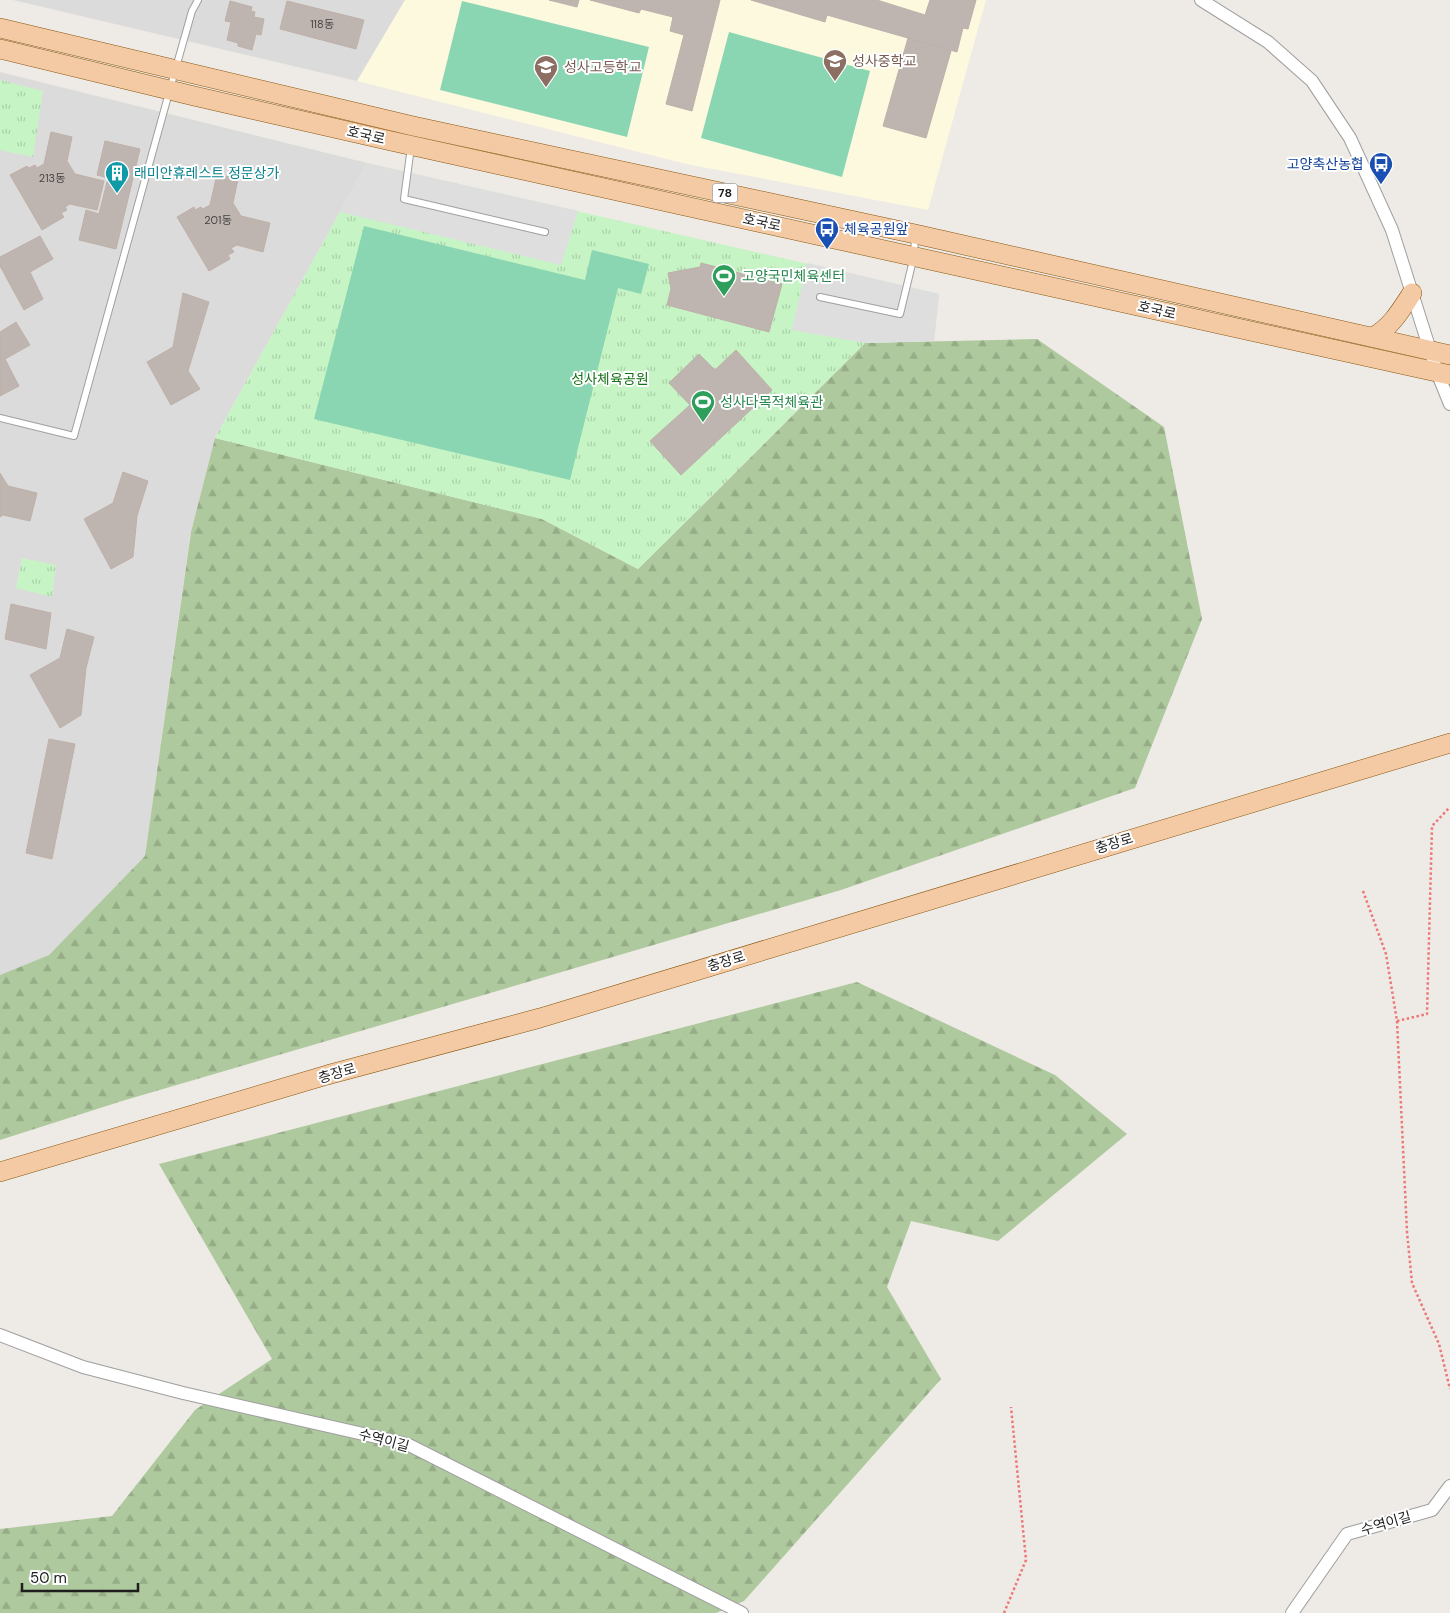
<svg xmlns="http://www.w3.org/2000/svg" width="1450" height="1613" viewBox="0 0 1450 1613" font-family="'DM Sans','Noto Sans KR',sans-serif">
<defs>
<pattern id="forest-firs" width="22" height="20" patternUnits="userSpaceOnUse" patternTransform="scale(1.25)"><rect width="22" height="20" fill="#aec99d"/><path d="M5 1l3.5 6h-7zM16 11l3.5 6h-7z" fill="#95ac87"/></pattern>
<pattern id="park-tufts" width="24" height="20" patternUnits="userSpaceOnUse" patternTransform="scale(1.25)"><rect width="24" height="20" fill="#c6f4c5"/><path d="M3 7l-1-3M5 7V3M7 7l1-3M15 17l-1-3M17 17v-4M19 17l1-3" fill="none" stroke="#aad1a9"/></pattern>
</defs>
<rect width="100%" height="100%" fill="#eeeae5"/>
<!-- residential -->
<g fill="#dcdbdb">
<path d="M13 0H405L357 81Z"/>
<path d="M0 72 367 163 215 438 190 536 145 856 49 955 0 975Z"/>
</g>
<!-- education -->
<path fill="#fcf9df" d="M405 0H986L928 210 686 164 357 81Z"/>
<!-- forest -->
<g fill="url(#forest-firs)">
<path d="M1037 339 1164 427 1202 619 1135 788 841 890 122 1101 0 1140V975L49 955 145 856 191 532 215 438 542 519 638 569 713 495 865 343Z"/>
<path d="M857 982 1055 1075 1127 1134 998 1241 911 1221 887 1287 941 1379 744 1601 716 1613H0V1529L112 1516 195 1410 272 1359 159 1164Z"/>
</g>
<!-- park -->
<g fill="url(#park-tufts)">
<path d="M0 80 43 91 33 157 0 150Z"/>
<path d="M367 163 939 294 934 341 865 343 638 569 542 519 215 438Z"/>
<path d="M22 558 56 565 52 597 16 588Z"/>
</g>
<!-- pitch -->
<g fill="#8ad6b2">
<path d="M462 1 649 47 627 137 440 90Z"/>
<path d="M729 32 870 71 842 177 701 138Z"/>
<path d="M364 226 585 280 592 250 649 264 641 294 618 288 570 480 314 419Z"/>
</g>
<!-- parking -->
<g fill="#dedede">
<path d="M367 163 578 211 561 265 340 212Z"/>
<path d="M807 263 939 294 934 341 865 343 792 330Z"/>
</g>
<!-- building -->
<g fill="#beb5b1" stroke="#beb0a8">
<path d="M549 0H579L577 7Z"/>
<path d="M590 0H720L692 111 666 104 684 35 670 31 673 17 641 9 639 13Z"/>
<path d="M751 0H877L925 15 930 0H976L968 29 963 28 957 52 827 15 825 22Z"/>
<path d="M230 1 252 7 251 11 255 12 254 17 264 19 261 35 256 34 252 50 238 46V43L227 40 231 22 225 21Z"/>
<path d="M287 1 364 20 356 49 280 29Z"/>
<path d="M908 38 951 51 926 138 883 126Z"/>
<path d="M51 132 72 137 67 161 75 174 104 181 97 210 70 204 65 207 67 210 61 213 64 217 42 230 10 175 27 166 29 168 35 165 37 168 44 164Z"/>
<path d="M105 141 140 149 116 249 79 240 86 210 99 214 108 178 97 175Z"/>
<path d="M217 174 238 179 233 203 241 216 270 223 263 252 237 245 231 248 234 252 228 255 230 259 209 271 177 217 194 207 195 210 201 207 203 209 210 205Z"/>
<path d="M40 236 53 259 30 272 43 299 24 310 0 266V257Z"/>
<path d="M701 263 782 284 769 332 667 305 671 289 668 273 700 267Z"/>
<path d="M183 293 209 302 188 371 200 389 171 405 147 362 173 347Z"/>
<path d="M16 322 30 345 5 359 19 386 0 396V332Z"/>
<path d="M736 350 772 390 681 475 650 441 690 405 669 383 699 354 715 370Z"/>
<path d="M123 472 148 481 137 516 133 557 111 569 84 519 113 503Z"/>
<path d="M0 473 8 486 37 493 30 521 3 515 0 517Z"/>
<path d="M11 604 51 613 46 649 5 639Z"/>
<path d="M67 629 94 637 86 668 81 715 60 728 30 675 60 658Z"/>
<path d="M49 739 75 744 52 859 26 853Z"/>
</g>
<g fill="none" stroke-linecap="round" stroke-linejoin="round">
<!-- service casing -->
<g stroke="#9f9f9f" stroke-width="8">
<g id="service">
<path d="M411 147 404 199 545 232"/>
<path d="M820 297 900 314 914 256 915 235"/>
<path d="M0 418 74 436 175 71 192 11 198 0"/>
</g>
</g>
<!-- minor casing -->
<g stroke="#9f9f9f" stroke-width="14">
<g id="minor">
<path d="M1201 0 1268 42 1312 81 1350 138 1392 230 1437 372 1450 404"/>
<path d="M0 1335 83 1367 183 1393 407 1444 742 1613"/>
<path d="M1292 1613 1347 1534 1432 1510 1450 1486"/>
</g>
</g>
<!-- primary casing -->
<g stroke="#89560e" stroke-width="20">
<g id="primary">
<path d="M0 28 413 126 915 234 1450 355"/>
<path d="M0 49 194 96 391 141 1450 375"/>
<path d="M1373 337C1391 327 1401 310 1412 293"/>
<path d="M0 1172 327 1075 540 1018 1450 743"/>
</g>
</g>
<!-- path -->
<g stroke="#ec7977" stroke-width="2.5" stroke-dasharray="2.5 2.5" stroke-linecap="butt">
<path d="M1363 891 1386 954 1397 1021 1407 1232 1412 1283 1439 1344 1450 1389"/>
<path d="M1397 1021 1427 1014 1432 826 1450 807"/>
<path d="M1004 1613 1026 1560 1011 1407"/>
</g>
<!-- service -->
<use href="#service" stroke="#fff" stroke-width="6"/>
<!-- minor -->
<use href="#minor" stroke="#fff" stroke-width="12"/>
<!-- primary -->
<use href="#primary" stroke="#f3caa4" stroke-width="19"/>
</g>
<!-- icons -->
<defs>
<g id="school-pin" transform="scale(1.25)"><path d="M0 17L-7.5 6A9.5 9.5 0 1 1 7.5 6Z" fill="#8d6e63" stroke="#fff"/><path d="M0-5L7-2L0 1L-7-2ZM-4 1L0 2.5L4 1V4Q0 6-4 4Z" fill="#fff"/></g>
<g id="bus-pin" transform="scale(1.25)"><path d="M0 17L-7.5 6A9.5 9.5 0 1 1 7.5 6Z" fill="#1a4fb4" stroke="#fff"/><path d="M-5-6H5V4H4V6H2V4H-2V6H-4V4H-5ZM-3.5-4V0h7V-4ZM-3.5 1.2v1.5H-2V1.2ZM2 1.2v1.5H3.5V1.2Z" fill="#fff"/></g>
<g id="building-pin" transform="scale(1.25)"><path d="M0 17L-7.5 6A9.5 9.5 0 1 1 7.5 6Z" fill="#0f9aa8" stroke="#fff"/><path d="M-4-6H4V6H1V3H-1V6H-4ZM-2.5-4.3h1.7v1.8h-1.7ZM.8-4.3h1.7v1.8H.8ZM-2.5-1h1.7V.8h-1.7ZM.8-1h1.7V.8H.8Z" fill="#fff"/></g>
<g id="stadium-pin" transform="scale(1.25)"><path d="M0 17L-7.5 6A9.5 9.5 0 1 1 7.5 6Z" fill="#2e9e5b" stroke="#fff"/><path d="M0-5a6.5 5 0 1 0 0 10a6.5 5 0 1 0 0-10ZM-3.5-1.8h7v3.6h-7Z" fill="#fff"/></g>
</defs>
<g fill-rule="evenodd">
<use href="#school-pin" x="835" y="61"/>
<use href="#school-pin" x="546" y="67"/>
<use href="#bus-pin" x="1381" y="164"/>
<use href="#building-pin" x="117" y="173"/>
<use href="#bus-pin" x="827" y="229"/>
<use href="#stadium-pin" x="724" y="276"/>
<use href="#stadium-pin" x="703" y="402"/>
</g>
<g text-anchor="middle" dominant-baseline="central" stroke-width="4" stroke-linejoin="round" paint-order="stroke">
<!-- number labels -->
<g font-size="11" fill="#464443">
<text x="322" y="24">118동</text>
<text x="52" y="178">213동</text>
<text x="218" y="220">201동</text>
</g>
<!-- shield labels -->
<rect fill="#fff" stroke="#626262" stroke-width="1" x="712.5" y="183.5" width="25" height="19" rx="4"/>
<g font-size="12" font-weight="bold" fill="#1e1e1e">
<text x="725" y="193">78</text>
</g>
<!-- education labels -->
<g font-size="14" fill="#785e54" stroke="#fff" text-anchor="start">
<text x="852" y="61">성사중학교</text>
<text x="564" y="67">성사고등학교</text>
</g>
<!-- street labels -->
<g font-size="14" fill="#1e1e1e" stroke="#fff">
<text transform="translate(366 135) rotate(13)">호국로</text>
<text transform="translate(762 222) rotate(12)">호국로</text>
<text transform="translate(1157 310) rotate(13)">호국로</text>
<text transform="translate(1114 843) rotate(-17)">충장로</text>
<text transform="translate(726 961) rotate(-17)">충장로</text>
<text transform="translate(337 1073) rotate(-16)">충장로</text>
<text transform="translate(384 1440) rotate(15)">수역이길</text>
<text transform="translate(1386 1523) rotate(-16)">수역이길</text>
</g>
<!-- transit labels -->
<g font-size="14" fill="#164399" stroke="#fff" text-anchor="end">
<text x="1364" y="164">고양축산농협</text>
<text x="844" y="229" text-anchor="start">체육공원앞</text>
</g>
<!-- culture labels -->
<g font-size="14" fill="#0d838f" stroke="#fff" text-anchor="start">
<text x="134" y="173">래미안휴레스트 정문상가</text>
</g>
<!-- leisure labels -->
<g font-size="14" fill="#27864d" stroke="#fff" text-anchor="start">
<text x="742" y="276">고양국민체육센터</text>
<text x="720" y="402">성사다목적체육관</text>
</g>
<!-- park labels -->
<g font-size="14" fill="#167216" stroke="#fff">
<text x="610" y="379">성사체육공원</text>
</g>
</g>
<!-- scale -->
<path d="M22 1583v8h116v-8" fill="none" stroke="#1e1e1e" stroke-width="2.5"/>
<text x="30" y="1583" font-size="15" fill="#1e1e1e" stroke="#ffffff" stroke-width="4" paint-order="stroke">50 m</text>
</svg>
